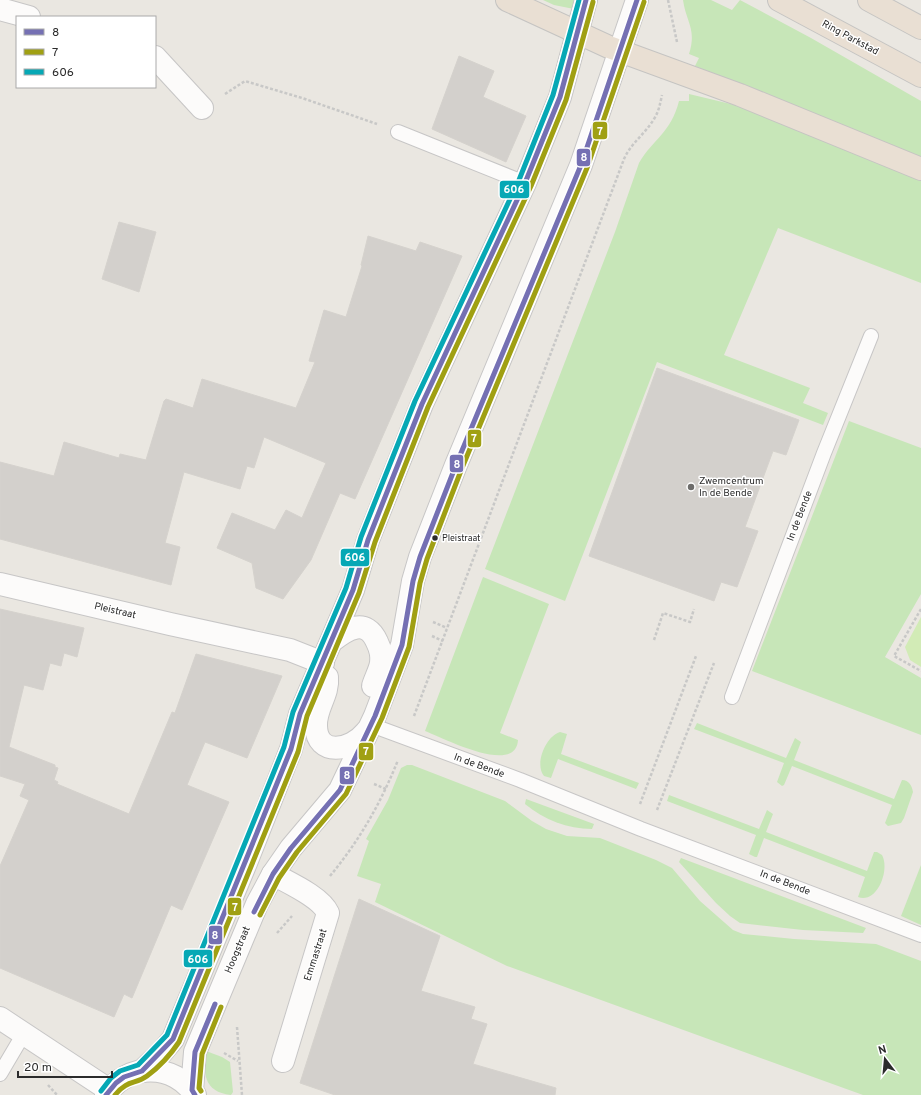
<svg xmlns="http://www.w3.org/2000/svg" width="921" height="1095" viewBox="0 0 921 1095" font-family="Overpass,sans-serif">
<rect width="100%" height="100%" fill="#eae7e1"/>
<!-- green -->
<g fill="#c7e6b8">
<path d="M543 0H576L574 9 554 5Z"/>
<path d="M683 0H711L732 10 740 0 811 38 921 101V159L695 66 699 58 689 54C697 29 686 22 683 0Z"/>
<path d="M689 94 735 105 921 178V283L778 228 724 355 810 388 803 403 828 413 823 425 657 362 565 601 485 569 615 232 639 163C653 139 671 133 679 101H689Z"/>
<path d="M849 421 921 448V594L885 657 921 678V735L752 671Z"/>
<path d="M483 577 549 604 500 733 518 740C516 776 443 738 425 731Z"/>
<path d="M697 723 786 758 795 738 801 742 794 760 894 799 902 780C909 780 912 786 913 792L904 818 901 823 888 826 885 823 892 805 792 766 784 785 782 786 777 782 784 763 694 729Z"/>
<path d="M560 732 567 734 561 754 639 783 636 789 558 759 551 778 544 776C534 764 546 736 560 732Z"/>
<path d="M407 765H412L505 801 532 821 546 829 567 836 600 838 656 860 672 868 700 901 733 930 743 934 794 939 876 944 921 961V1095H863L507 966 375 902 381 884 357 876 369 841 366 839 388 800 401 768Z"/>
<path d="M669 795 759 829 767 810 773 814 766 832 867 871 874 852H877L882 855C890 869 878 904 858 897L865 877 764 838 757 857H755L749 854 756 835 667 801Z"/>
<path d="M526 799 594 824 592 829C567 829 545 820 525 804Z"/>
<path d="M681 858 866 928 863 933 803 930 740 923 730 916 716 903 679 862Z"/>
<path d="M921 865V925L901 916Z"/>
<path d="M206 1051 222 1057 230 1062 233 1092 231 1095C203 1092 203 1072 206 1051Z"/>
</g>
<!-- pitch -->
<path fill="#d2ebb6" d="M921 617V667L910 660 905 647Z"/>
<!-- building -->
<g fill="#d3d0cc" stroke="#d5d2cd">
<path d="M459 56 494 71 483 97 526 116 506 162 432 129Z"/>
<path d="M119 222 156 232 139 292 102 279Z"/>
<path d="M368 236 416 251 420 242 462 256 355 499 340 493 311 560 283 599 256 588 252 563 217 548 232 513 275 530 286 510 302 518 326 463 264 437 254 468 247 466 240 489 184 472 165 543 180 547 171 585 0 539V462L54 476 64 442 119 458 120 454 146 460 164 401 166 399 193 408 202 379 296 408 315 362 309 361 324 310 346 317 362 266 361 265Z"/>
<path d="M657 368 799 420 786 455 773 451 745 527 758 531 737 587 721 582 714 601 589 556Z"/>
<path d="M0 609 84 628 77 657 64 653 61 666 50 663 43 690 24 685 9 747 55 765V767L58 768 54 780 58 782 57 784 129 814 172 712 175 713 196 654 282 676 247 758 205 742 187 785 229 802 182 910 171 905 132 998 124 994 114 1017 0 968V866L29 800 20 796 25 784 0 776Z"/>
<path d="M359 899 440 936 421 991 475 1007 471 1019 487 1024 473 1064 556 1088 555 1095H335L300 1083Z"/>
</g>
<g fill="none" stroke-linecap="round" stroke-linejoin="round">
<!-- lane casing -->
<g stroke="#c7c6c6" stroke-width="16">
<g id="lane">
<path d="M398 132 525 183"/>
<path d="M732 697 824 453 871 336"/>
<path d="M371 725 520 780 641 829 921 935"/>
<path d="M0 1074 23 1035"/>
</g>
</g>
<!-- street casing -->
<g stroke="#c7c6c6" stroke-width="24">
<g id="street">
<path d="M0 9 29 17"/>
<path d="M155 57 202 108"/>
<path d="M0 584 170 624 290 650 323 663"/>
<path d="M273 874C289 883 321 897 328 913L283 1061"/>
<path d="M0 1018 109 1090"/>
</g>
</g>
<!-- secondary casing -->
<g stroke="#c7c6c6" stroke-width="24">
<g id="secondary">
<path d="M332 641C347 629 366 617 377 642 380 648 382 656 381 663 380 670 375 679 373 686"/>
<path d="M327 677C329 695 315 708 316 726 317 757 351 751 366 732"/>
<path d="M142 1071 162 1052 173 1039 246 863 291 749 300 714 353 590 368 540 422 404 525 183 560 97 586 0"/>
<path d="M192 1090 195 1052 257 904 273 874 291 848 340 790 375 716 402 645 413 581 420 557 456 465 581 165 637 0"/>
<path d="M106 1095C127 1062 175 1063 195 1095"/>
</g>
</g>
<!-- highway casing -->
<g stroke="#c5c4c2" stroke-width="24">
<g id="highway">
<path d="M507 0 609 47 740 95 921 169"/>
<path d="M779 0 921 76"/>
<path d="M869 0 921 28"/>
</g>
</g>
<!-- path -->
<g stroke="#c8c8c7" stroke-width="2.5" stroke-dasharray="3 2" stroke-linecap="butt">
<path d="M668 0 677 42"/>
<path d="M225 94 245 81 302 98 377 124"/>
<path d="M921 609 894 656 921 671"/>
<path d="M433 622 447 628"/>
<path d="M432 636 443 641"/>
<path d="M654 640 663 613 690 622 694 609"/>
<path d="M414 716 624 159C631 143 645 134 654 119 659 111 660 104 662 95"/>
<path d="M374 784 386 789"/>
<path d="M640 804 696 656"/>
<path d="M657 810 714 663"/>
<path d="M330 876C359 841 381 803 398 760"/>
<path d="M277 933 292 916"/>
<path d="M237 1027 242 1095"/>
<path d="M224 1053 238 1061"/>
<path d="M48 1085 57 1095"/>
</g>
<!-- lane -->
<use href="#lane" stroke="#fcfbfa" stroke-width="14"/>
<!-- street -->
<use href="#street" stroke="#fcfbfa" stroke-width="22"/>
<!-- secondary -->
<use href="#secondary" stroke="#fcfbfa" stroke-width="22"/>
<!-- highway -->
<use href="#highway" stroke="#e9dfd3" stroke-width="22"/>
<!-- bus-1 casing -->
<g stroke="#fff" stroke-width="8">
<g id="bus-1">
<path d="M254 912 273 874 291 848 340 790 375 716 402 645 413 581 420 557 456 465 581 165 637 0"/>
<path d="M106 1095 116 1083 124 1077 142 1071 173 1039 291 749 300 714 353 590 368 540 422 404 525 183 560 97 586 0"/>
<path d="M195 1095 192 1090 195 1052 215 1004"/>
</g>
</g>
<!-- bus-2 casing -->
<g stroke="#fff" stroke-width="8">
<g id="bus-2">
<path d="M260 915 279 878 297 852 346 794 382 718 409 647 420 583 427 559 462 468 587 168 644 2"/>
<path d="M201 1091 199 1088 202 1054 221 1007"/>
<path d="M115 1095C128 1079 135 1085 147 1076 159 1067 171 1054 179 1042L298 752 307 716 359 593 375 542 428 407 531 186 566 100 593 2"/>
</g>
</g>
<!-- bus-3 casing -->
<g stroke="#fff" stroke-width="8">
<path id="bus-3" d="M101 1091 111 1078 120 1071 138 1065 167 1035 284 747 293 712 346 588 361 537 415 401 519 180 553 95 579 0"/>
</g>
<!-- bus-1 -->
<use href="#bus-1" stroke="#7570b3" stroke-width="5"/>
<!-- bus-2 -->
<use href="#bus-2" stroke="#a0a013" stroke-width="5"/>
<!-- bus-3 -->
<use href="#bus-3" stroke="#06a8b5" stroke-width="5"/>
</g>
<!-- markers -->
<circle fill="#6e6d6b" stroke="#fff" stroke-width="1.5" cx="691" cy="487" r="4"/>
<circle fill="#2b2b2b" stroke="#fff" stroke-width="1.5" cx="435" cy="538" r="3.5"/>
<g text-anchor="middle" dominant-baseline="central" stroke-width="3" stroke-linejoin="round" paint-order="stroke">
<!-- bus labels -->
<g font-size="9" fill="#2b2b2b" stroke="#fff" text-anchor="start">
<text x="442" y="538">Pleistraat</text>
</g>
<!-- street labels -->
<g font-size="10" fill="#2b2b2b" stroke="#fff">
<text transform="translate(850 38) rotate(28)">Ring Parkstad</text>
<text transform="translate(800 516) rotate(-69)">In de Bende</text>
<text transform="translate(115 611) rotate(13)">Pleistraat</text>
<text transform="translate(479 766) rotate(20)">In de Bende</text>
<text transform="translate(785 883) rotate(21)">In de Bende</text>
<text transform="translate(238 950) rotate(-67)">Hoogstraat</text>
<text transform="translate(316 955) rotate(-72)">Emmastraat</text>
</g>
<!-- poi labels -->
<g font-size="10" fill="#2b2b2b" stroke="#fff" text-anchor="start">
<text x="699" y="481">Zwemcentrum<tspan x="699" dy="12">In de Bende</tspan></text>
</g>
</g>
<g stroke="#fff" stroke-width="1.5">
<rect x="592" y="121" width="16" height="19" rx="4" fill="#a0a013"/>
<rect x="576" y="148" width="15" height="19" rx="4" fill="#7570b3"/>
<rect x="499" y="180" width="31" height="19" rx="4" fill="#06a8b5"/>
<rect x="467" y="429" width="15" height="19" rx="4" fill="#a0a013"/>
<rect x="449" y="454" width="15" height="19" rx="4" fill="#7570b3"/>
<rect x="340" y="548" width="30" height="19" rx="4" fill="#06a8b5"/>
<rect x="358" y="742" width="16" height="19" rx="4" fill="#a0a013"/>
<rect x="339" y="766" width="16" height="19" rx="4" fill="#7570b3"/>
<rect x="227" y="897" width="15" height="19" rx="4" fill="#a0a013"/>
<rect x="208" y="925" width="15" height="20" rx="4" fill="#7570b3"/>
<rect x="183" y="949" width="30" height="19" rx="4" fill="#06a8b5"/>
</g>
<g font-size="11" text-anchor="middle" font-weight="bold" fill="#fff">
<text x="600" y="135">7</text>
<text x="584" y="161">8</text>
<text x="514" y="193">606</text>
<text x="474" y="442">7</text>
<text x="457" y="468">8</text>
<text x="355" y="561">606</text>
<text x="366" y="755">7</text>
<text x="347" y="779">8</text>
<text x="235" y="911">7</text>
<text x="215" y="939">8</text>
<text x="198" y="963">606</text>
</g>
<!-- legend -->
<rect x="16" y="16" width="140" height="72" fill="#ffffff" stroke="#aaaaaa"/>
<rect x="24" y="29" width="20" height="6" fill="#7570b3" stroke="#aaaaaa"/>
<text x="52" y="36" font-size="12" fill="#2b2b2b">8</text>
<rect x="24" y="49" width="20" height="6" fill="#a0a013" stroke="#aaaaaa"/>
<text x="52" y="56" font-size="12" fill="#2b2b2b">7</text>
<rect x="24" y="69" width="20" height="6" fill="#06a8b5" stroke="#aaaaaa"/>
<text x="52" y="76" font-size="12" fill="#2b2b2b">606</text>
<!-- north arrow -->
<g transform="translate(885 1059) rotate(344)" stroke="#ffffff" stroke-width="3" paint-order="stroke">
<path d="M0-3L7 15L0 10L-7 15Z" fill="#2b2b2b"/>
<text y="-6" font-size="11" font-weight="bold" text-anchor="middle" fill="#2b2b2b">N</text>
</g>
<!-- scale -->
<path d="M18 1071v6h94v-6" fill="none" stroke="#2b2b2b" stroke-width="2"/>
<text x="24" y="1071" font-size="12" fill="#2b2b2b" stroke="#ffffff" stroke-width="3" paint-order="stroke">20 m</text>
</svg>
